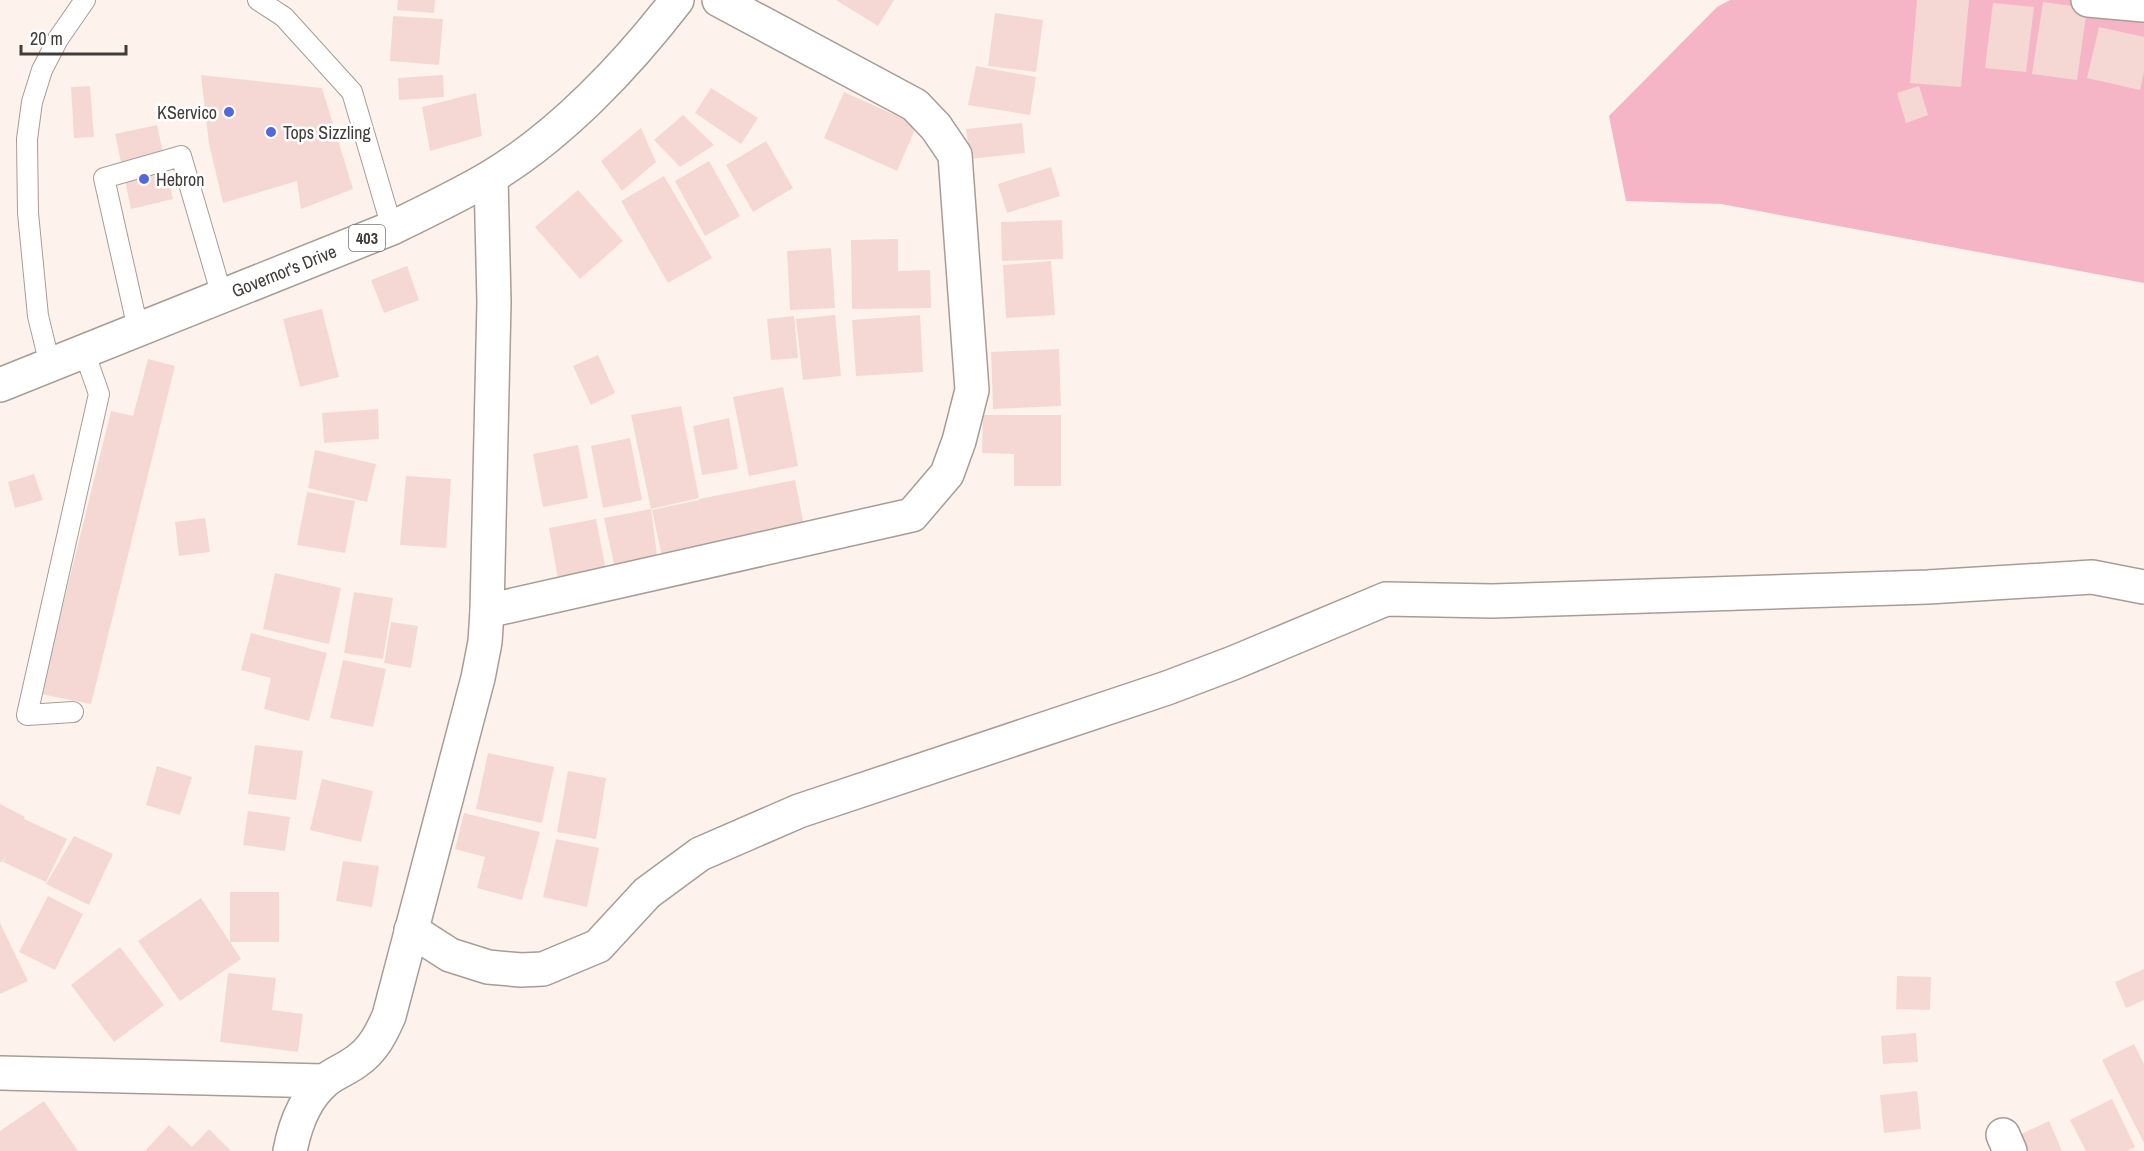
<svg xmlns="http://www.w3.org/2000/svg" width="2144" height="1151" viewBox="0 0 2144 1151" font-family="'Archivo Narrow',sans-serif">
<rect width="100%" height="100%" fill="#fdf3ec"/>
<!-- green -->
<path fill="#f6b5c7" d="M1730 0H2144V283L1721 204 1626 201 1609 116 1717 7Z"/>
<!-- building -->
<g fill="#f5d8d3">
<path d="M398 0H435L434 13 397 10Z"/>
<path d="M836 0H894L878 26Z"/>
<path d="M1917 0H1969L1961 87 1910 83Z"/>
<path d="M2043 2 2087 8 2077 80 2032 74Z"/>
<path d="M1993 3 2034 7 2026 72 1985 68Z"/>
<path d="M995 13 1043 20 1036 72 988 66Z"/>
<path d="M393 16 443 19 439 65 390 61Z"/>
<path d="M2099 27 2144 37V72L2140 90 2087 78Z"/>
<path d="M976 66 1036 77 1030 115 968 105Z"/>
<path d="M201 75 322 88 353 189 301 209 297 181 223 203 209 144Z"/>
<path d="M443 75 444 97 399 100 398 78Z"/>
<path d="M90 86 94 137 74 138 71 87Z"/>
<path d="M1919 86 1928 115 1906 123 1897 93Z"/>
<path d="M711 88 758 118 741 144 695 113Z"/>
<path d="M844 92 917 125 897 171 824 138Z"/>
<path d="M476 93 482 136 430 151 422 107Z"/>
<path d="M683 115 714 145 680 167 654 140Z"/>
<path d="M1022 123 1025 153 970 159 966 129Z"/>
<path d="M157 125 173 199 131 209 115 134Z"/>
<path d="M641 128 656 162 622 191 601 161Z"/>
<path d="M766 141 793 188 753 212 726 165Z"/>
<path d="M709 161 740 216 705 236 675 181Z"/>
<path d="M1051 167 1060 196 1007 213 998 184Z"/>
<path d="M664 176 712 258 668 283 621 201Z"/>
<path d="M578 190 623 241 580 279 535 227Z"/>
<path d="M1062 220 1063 259 1002 261 1001 222Z"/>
<path d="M898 239V271L930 270 931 308 852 309 851 240Z"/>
<path d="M831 248 835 308 790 310 787 251Z"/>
<path d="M1051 261 1055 315 1006 318 1003 265Z"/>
<path d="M407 266 419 300 384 313 371 280Z"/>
<path d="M322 309 339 377 300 387 283 319Z"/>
<path d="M835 315 841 376 803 380 796 319Z"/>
<path d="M920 315 923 372 856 376 852 320Z"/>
<path d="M794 316 798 358 771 360 767 319Z"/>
<path d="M1059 349 1061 406 993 409 991 352Z"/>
<path d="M598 355 615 393 591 405 573 366Z"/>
<path d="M148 359 175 366 91 704 41 694 111 411 133 416Z"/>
<path d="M783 387 798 466 749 476 733 397Z"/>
<path d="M681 406 699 498 651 509 631 415Z"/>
<path d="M378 409 379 439 324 443 322 413Z"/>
<path d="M983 415H1061V486H1014V454L982 453Z"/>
<path d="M729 418 738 469 702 475 693 426Z"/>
<path d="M630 438 642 500 603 508 591 446Z"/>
<path d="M578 445 588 498 543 507 533 454Z"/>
<path d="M315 450 376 464 367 502 308 488Z"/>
<path d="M34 474 43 500 15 508 8 482Z"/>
<path d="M406 476 451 479 446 548 400 545Z"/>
<path d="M795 480 804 525 662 557 652 510 699 500 702 513 699 499Z"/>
<path d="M307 492 355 501 345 553 297 545Z"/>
<path d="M651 509 658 563 616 573 604 518Z"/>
<path d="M205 518 210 552 179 556 175 522Z"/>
<path d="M596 519 607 576 559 585 549 528Z"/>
<path d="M275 573 341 588 329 644 263 629Z"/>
<path d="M354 592 393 598 383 659 344 653Z"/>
<path d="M391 622 418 626 411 668 384 663Z"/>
<path d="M251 633 327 653 309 721 264 709 271 678 241 670Z"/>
<path d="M343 660 386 669 373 727 330 718Z"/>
<path d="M255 745 303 751 296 800 248 794Z"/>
<path d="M488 753 554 767 542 823 476 809Z"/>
<path d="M157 766 192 777 180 815 146 805Z"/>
<path d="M568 771 606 778 596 839 557 832Z"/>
<path d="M322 779 373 791 361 842 310 830Z"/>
<path d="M0 804 25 817 24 819 67 839 46 882 3 862 7 853 2 862H0Z"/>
<path d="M248 811 290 817 285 851 243 845Z"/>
<path d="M464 813 540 832 522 900 477 888 485 857 455 849Z"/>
<path d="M74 836 113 854 89 905 46 884Z"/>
<path d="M556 839 599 848 587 907 543 897Z"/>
<path d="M343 861 379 866 372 907 336 901Z"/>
<rect x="230" y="892" width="49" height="50"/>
<path d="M48 896 83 914 55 970 19 952Z"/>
<path d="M201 898 241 959 180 1001 138 941Z"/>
<path d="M0 923 28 981 0 994Z"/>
<path d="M120 947 164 1005 114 1042 71 985Z"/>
<path d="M2144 969V1000L2126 1008 2115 982Z"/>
<path d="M228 973 276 978 272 1010 303 1014 298 1052 220 1042Z"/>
<path d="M1897 976 1931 977 1930 1010 1896 1009Z"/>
<path d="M1916 1033 1918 1062 1883 1064 1881 1036Z"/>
<path d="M2134 1044 2144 1064V1143L2102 1060Z"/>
<path d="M1917 1091 1921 1129 1884 1133 1880 1095Z"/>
<path d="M2112 1099 2135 1147 2127 1151H2086L2070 1120Z"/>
<path d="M44 1101 78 1151H0V1131Z"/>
<path d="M2049 1121 2062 1151H2028L2021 1134Z"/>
<path d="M169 1125 192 1147 209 1129 231 1151H145Z"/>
</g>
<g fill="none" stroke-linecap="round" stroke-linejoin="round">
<!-- lane casing -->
<g stroke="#a69d96" stroke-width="22">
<g id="lane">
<path d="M258 0 284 17 352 92 392 228"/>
<path d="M138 329 104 178 181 156 222 296"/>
<path d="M50 365 38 316 28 213 27 139 32 102 42 70 58 39 85 0"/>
<path d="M73 712 27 715 99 394 84 351"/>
</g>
</g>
<!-- street casing -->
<g stroke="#a69d96" stroke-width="36">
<g id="street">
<path d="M2088 0 2144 5"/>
<path d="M487 611 912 515 947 474 959 441 972 390 955 155 936 127 915 105 719 0"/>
<path d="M411 930 450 955 488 967 521 970 543 969 598 946 647 893 700 854 799 811 1167 688 1233 663 1386 599 1492 601 1928 587 2092 577 2144 587"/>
<path d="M0 1073 324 1081"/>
<path d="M2003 1135 2010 1151"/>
<path d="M290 1151C295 1125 304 1099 325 1081 334 1073 347 1069 357 1061 373 1050 381 1034 389 1016L478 678 485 642 487 611 494 302 491 177"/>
</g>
</g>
<!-- primary casing -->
<g stroke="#a69d96" stroke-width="36">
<path id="primary" d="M0 385 392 228C425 212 458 196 489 178 560 136 627 65 677 0"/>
</g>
<!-- lane -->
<use href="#lane" stroke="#fff" stroke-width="20"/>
<!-- street -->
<use href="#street" stroke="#fff" stroke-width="33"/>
<!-- primary -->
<use href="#primary" stroke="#fff" stroke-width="33"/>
</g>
<!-- markers -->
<g fill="#5467dd" stroke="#fff" stroke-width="2">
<circle cx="229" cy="112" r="6"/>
<circle cx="271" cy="132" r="6"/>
<circle cx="144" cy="179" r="6"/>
</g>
<g text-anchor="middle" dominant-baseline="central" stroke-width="5" stroke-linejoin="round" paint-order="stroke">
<!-- shield labels -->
<rect fill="#fff" stroke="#797674" stroke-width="1.5" x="349" y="225" width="36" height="26" rx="4.5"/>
<g font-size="16" font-weight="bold" fill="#403c39">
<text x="367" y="238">403</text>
</g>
<!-- poi labels -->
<g font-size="18" fill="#403c39" stroke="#fff" text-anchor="start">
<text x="217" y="112" text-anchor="end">KServico</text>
<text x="283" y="132">Tops Sizzling</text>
<text x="156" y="179">Hebron</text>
</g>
<!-- street labels -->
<g font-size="18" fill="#403c39" stroke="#fff">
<text transform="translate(284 271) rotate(-22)">Governor's Drive</text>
</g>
</g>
<!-- scale -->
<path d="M21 45v9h105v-9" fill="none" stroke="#403c39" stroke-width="3"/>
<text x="30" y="45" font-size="18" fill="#403c39" stroke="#ffffff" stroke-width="4.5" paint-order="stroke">20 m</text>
</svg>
